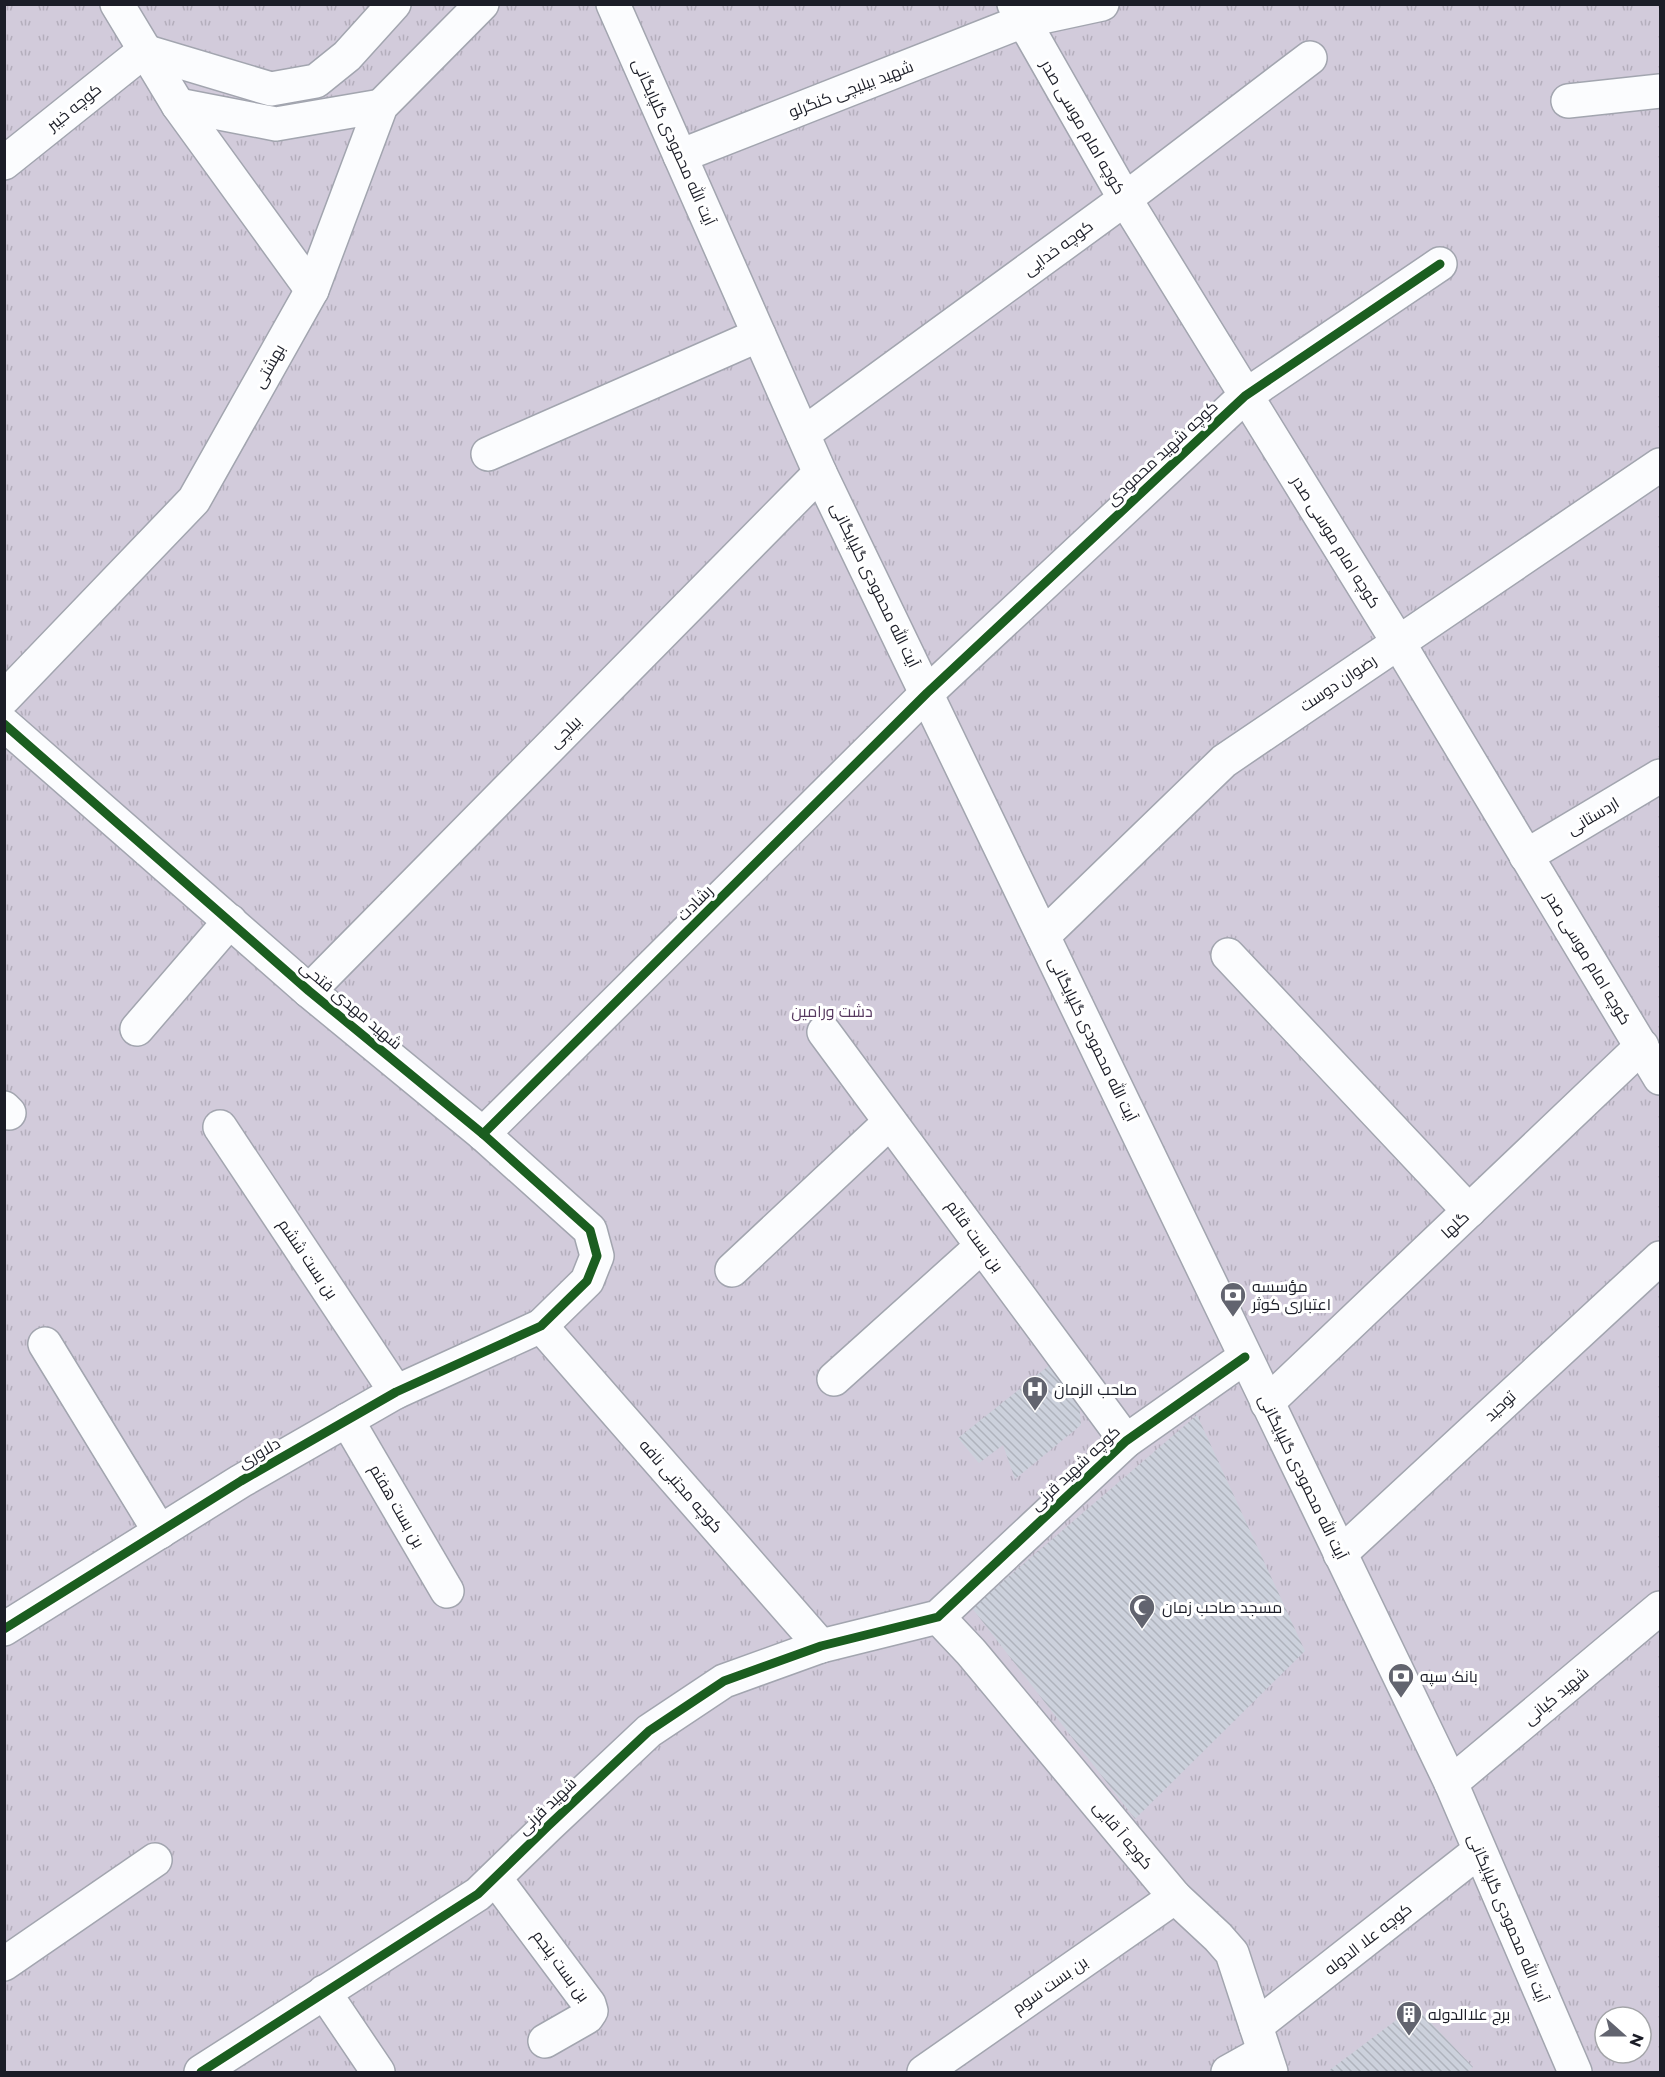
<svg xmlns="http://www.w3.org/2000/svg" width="1665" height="2077" viewBox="0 0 1665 2077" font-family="Montserrat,Cairo,sans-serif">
<defs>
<pattern id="park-tufts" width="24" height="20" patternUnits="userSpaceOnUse" patternTransform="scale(1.5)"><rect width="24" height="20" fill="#d2cbdb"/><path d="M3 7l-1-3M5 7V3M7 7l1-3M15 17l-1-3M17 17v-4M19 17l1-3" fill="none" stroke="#b4aebc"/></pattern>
<pattern id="building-back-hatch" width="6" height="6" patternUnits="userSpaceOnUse" patternTransform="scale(1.5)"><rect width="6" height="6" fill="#ccd1dc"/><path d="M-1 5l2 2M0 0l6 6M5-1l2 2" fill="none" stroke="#afb3bd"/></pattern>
</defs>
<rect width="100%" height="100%" fill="#e6e9f5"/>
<!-- park -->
<path fill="url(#park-tufts)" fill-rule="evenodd" d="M5 5H1660V2072H5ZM1605 2017H1641V2053H1605Z"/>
<!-- building -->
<g fill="url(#building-back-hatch)">
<path d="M1051 1364 1079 1400 1081 1425 1015 1479 1003 1445 979 1463 958 1438Z"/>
<path d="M1197 1415 1305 1651 1135 1819 972 1608Z"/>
<path d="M1415 2006 1473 2067 1467 2072H1327Z"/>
</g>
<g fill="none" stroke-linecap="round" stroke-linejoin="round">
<!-- minor casing -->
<g stroke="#a2a5af" stroke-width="36">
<g id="minor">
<path d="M1014 4 1125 199 1398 642 1660 1078"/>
<path d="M1568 101 1660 91"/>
<path d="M680 156 1023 21 1102 4"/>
<path d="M4 163 144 51"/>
<path d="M803 434 1125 199 1310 58"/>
<path d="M488 454 759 335"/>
<path d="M4 724 309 991 483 1134 590 1230 597 1256 587 1281 541 1326 396 1392 241 1481 4 1629"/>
<path d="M1526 856 1660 776"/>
<path d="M1043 936 1224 761 1660 465"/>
<path d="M1228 955 1469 1211"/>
<path d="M309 991 820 473"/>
<path d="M137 1029 230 921"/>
<path d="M824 1032 1126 1441"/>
<path d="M4 1108 9 1113"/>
<path d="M220 1127 396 1392"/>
<path d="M483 1134 927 693 1245 396 1440 264"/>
<path d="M732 1270 890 1122"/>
<path d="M541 1326 821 1646"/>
<path d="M45 1344 160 1532"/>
<path d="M834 1379 982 1246"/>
<path d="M1267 1403 1642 1046"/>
<path d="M347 1420 447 1591"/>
<path d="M1340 1554 1660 1258"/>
<path d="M938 1617 971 1652 1175 1897 1218 1937 1232 1953 1271 2072"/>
<path d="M1451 1783 1660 1608"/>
<path d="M495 1878 589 2004 591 2011 587 2017 545 2041"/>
<path d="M4 1964 155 1860"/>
<path d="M324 1992 378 2072"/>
<path d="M1256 2026 1479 1851"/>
<path d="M201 2072 478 1894 548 1826 649 1731 724 1681 821 1646 938 1617 1126 1441 1245 1357"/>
<path d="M924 2072 1175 1897"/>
<path d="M1228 2072 1264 2052"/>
</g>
</g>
<!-- major casing -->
<g stroke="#a2a5af" stroke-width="36">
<g id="major">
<path d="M117 4 178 105 312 290"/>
<path d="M613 4 820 473 1451 1783 1575 2072"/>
<path d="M144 51 271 89 316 81 347 56 394 4"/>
<path d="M178 105 276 124 381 106"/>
<path d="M4 698 194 500 312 290 381 106 482 4"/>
</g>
</g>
<!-- minor -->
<use href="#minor" stroke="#fbfcfe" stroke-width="33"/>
<!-- major -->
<use href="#major" stroke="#fbfcfe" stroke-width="33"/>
<!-- cycleway casing -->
<g stroke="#fff" stroke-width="13">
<g id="cycleway">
<path d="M4 724 309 991 483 1134 590 1230 597 1256 587 1281 541 1326 396 1392 241 1481 4 1629"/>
<path d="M483 1134 927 693 1245 396 1440 264"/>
<path d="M201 2072 478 1894 548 1826 649 1731 724 1681 821 1646 938 1617 1126 1441 1245 1357"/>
</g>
</g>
<!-- cycleway -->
<use href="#cycleway" stroke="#1b5e20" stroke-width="9"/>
</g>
<!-- icons -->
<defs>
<g id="bank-pin" transform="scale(1.35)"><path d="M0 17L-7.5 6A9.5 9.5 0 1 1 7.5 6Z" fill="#62646f" stroke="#fff"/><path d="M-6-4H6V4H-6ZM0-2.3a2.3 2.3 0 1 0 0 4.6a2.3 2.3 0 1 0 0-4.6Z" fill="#fff"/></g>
<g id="hospital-pin" transform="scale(1.35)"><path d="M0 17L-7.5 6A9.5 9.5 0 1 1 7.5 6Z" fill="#62646f" stroke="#fff"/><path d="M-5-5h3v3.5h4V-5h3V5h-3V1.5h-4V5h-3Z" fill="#fff"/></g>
<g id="mosque-pin" transform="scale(1.35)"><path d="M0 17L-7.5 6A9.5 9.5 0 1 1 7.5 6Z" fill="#62646f" stroke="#fff"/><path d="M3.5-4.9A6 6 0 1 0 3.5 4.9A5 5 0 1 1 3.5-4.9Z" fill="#fff"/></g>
<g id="building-pin" transform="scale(1.35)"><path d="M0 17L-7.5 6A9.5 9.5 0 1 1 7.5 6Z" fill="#62646f" stroke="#fff"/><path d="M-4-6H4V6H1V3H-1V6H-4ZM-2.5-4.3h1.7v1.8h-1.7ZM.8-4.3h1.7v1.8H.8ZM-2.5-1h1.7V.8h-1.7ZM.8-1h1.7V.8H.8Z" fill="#fff"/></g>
</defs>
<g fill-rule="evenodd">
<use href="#bank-pin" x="1233" y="1295"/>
<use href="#hospital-pin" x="1035" y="1389"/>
<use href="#mosque-pin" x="1142" y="1607"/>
<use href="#bank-pin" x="1401" y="1676"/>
<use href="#building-pin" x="1409" y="2014"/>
</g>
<g text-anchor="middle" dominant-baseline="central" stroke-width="6" stroke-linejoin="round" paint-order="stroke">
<!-- street labels -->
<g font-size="16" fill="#1b1d27" stroke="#fff">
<text transform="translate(851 89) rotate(-21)">شهید بیلیچی کنگرلو</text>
<text transform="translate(74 107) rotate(-39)">کوچه خیبر</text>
<text transform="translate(1083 127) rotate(60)">کوچه امام موسی صدر</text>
<text transform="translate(674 142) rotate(66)">آیت الله محمودی گلپایگانی</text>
<text transform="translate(1058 248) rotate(-36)">کوچه خدایی</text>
<text transform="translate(269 366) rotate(-61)">بهشتی</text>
<text transform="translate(1162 453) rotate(-43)">کوچه شهید محمودی</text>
<text transform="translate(1336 542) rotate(58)">کوچه امام موسی صدر</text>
<text transform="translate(875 585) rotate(64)">آیت الله محمودی گلپایگانی</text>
<text transform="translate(1338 683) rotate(-34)">رضوان دوست</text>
<text transform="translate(565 732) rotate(-45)">بیلچی</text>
<text transform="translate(1593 816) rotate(-31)">اردستانی</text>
<text transform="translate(695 903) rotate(-45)">رشادت</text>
<text transform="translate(1588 958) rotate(59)">کوچه امام موسی صدر</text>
<text transform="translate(351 1005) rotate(40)">شهید مهدی فتحی</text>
<text transform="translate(1093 1039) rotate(64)">آیت الله محمودی گلپایگانی</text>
<text transform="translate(1455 1225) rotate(-43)">گلها</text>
<text transform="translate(975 1236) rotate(54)">بن بست قائم</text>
<text transform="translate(308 1259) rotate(56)">بن بست ششم</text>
<text transform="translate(1500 1406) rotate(-43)">توحید</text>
<text transform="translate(259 1453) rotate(-30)">دلاوری</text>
<text transform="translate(1075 1468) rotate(-43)">کوچه شهید قرنی</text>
<text transform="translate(1303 1477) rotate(64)">آیت الله محمودی گلپایگانی</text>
<text transform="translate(681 1486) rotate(49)">کوچه مجتبی نافه</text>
<text transform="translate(397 1506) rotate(60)">بن بست هفتم</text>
<text transform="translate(1556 1696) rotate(-40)">شهید کیانی</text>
<text transform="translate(547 1806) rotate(-44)">شهید قرنی</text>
<text transform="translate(1123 1835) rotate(50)">کوچه آ قایی</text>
<text transform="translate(1508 1918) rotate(67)">آیت الله محمودی گلپایگانی</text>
<text transform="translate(1368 1939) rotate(-38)">کوچه علا الدوله</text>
<text transform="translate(561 1966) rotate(54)">بن بست پنجم</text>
<text transform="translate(1050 1985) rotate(-35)">بن بست سوم</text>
</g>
<!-- park labels -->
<g font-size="16" fill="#573960" stroke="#fff">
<text x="832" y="1011">دشت ورامین</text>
</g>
<!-- poi labels -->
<g font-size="16" fill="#1b1d27" stroke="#fff" text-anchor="start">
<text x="1252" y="1286">مؤسسه<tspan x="1252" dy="18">اعتباری کوثر</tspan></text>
<text x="1054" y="1389">صاحب الزمان</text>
<text x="1162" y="1607">مسجد صاحب زمان</text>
<text x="1420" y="1676">بانک سپه</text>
<text x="1428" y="2014">برج علاالدوله</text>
</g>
</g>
<!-- border -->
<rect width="1665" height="2077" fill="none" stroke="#1b1d27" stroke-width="12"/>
<!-- north arrow -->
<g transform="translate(1623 2035) rotate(111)"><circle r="28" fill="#ffffff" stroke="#a4a5a9" stroke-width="1.5"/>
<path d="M0-4.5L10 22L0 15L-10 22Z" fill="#62646f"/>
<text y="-9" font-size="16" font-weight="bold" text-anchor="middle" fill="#1b1d27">N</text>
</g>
</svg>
